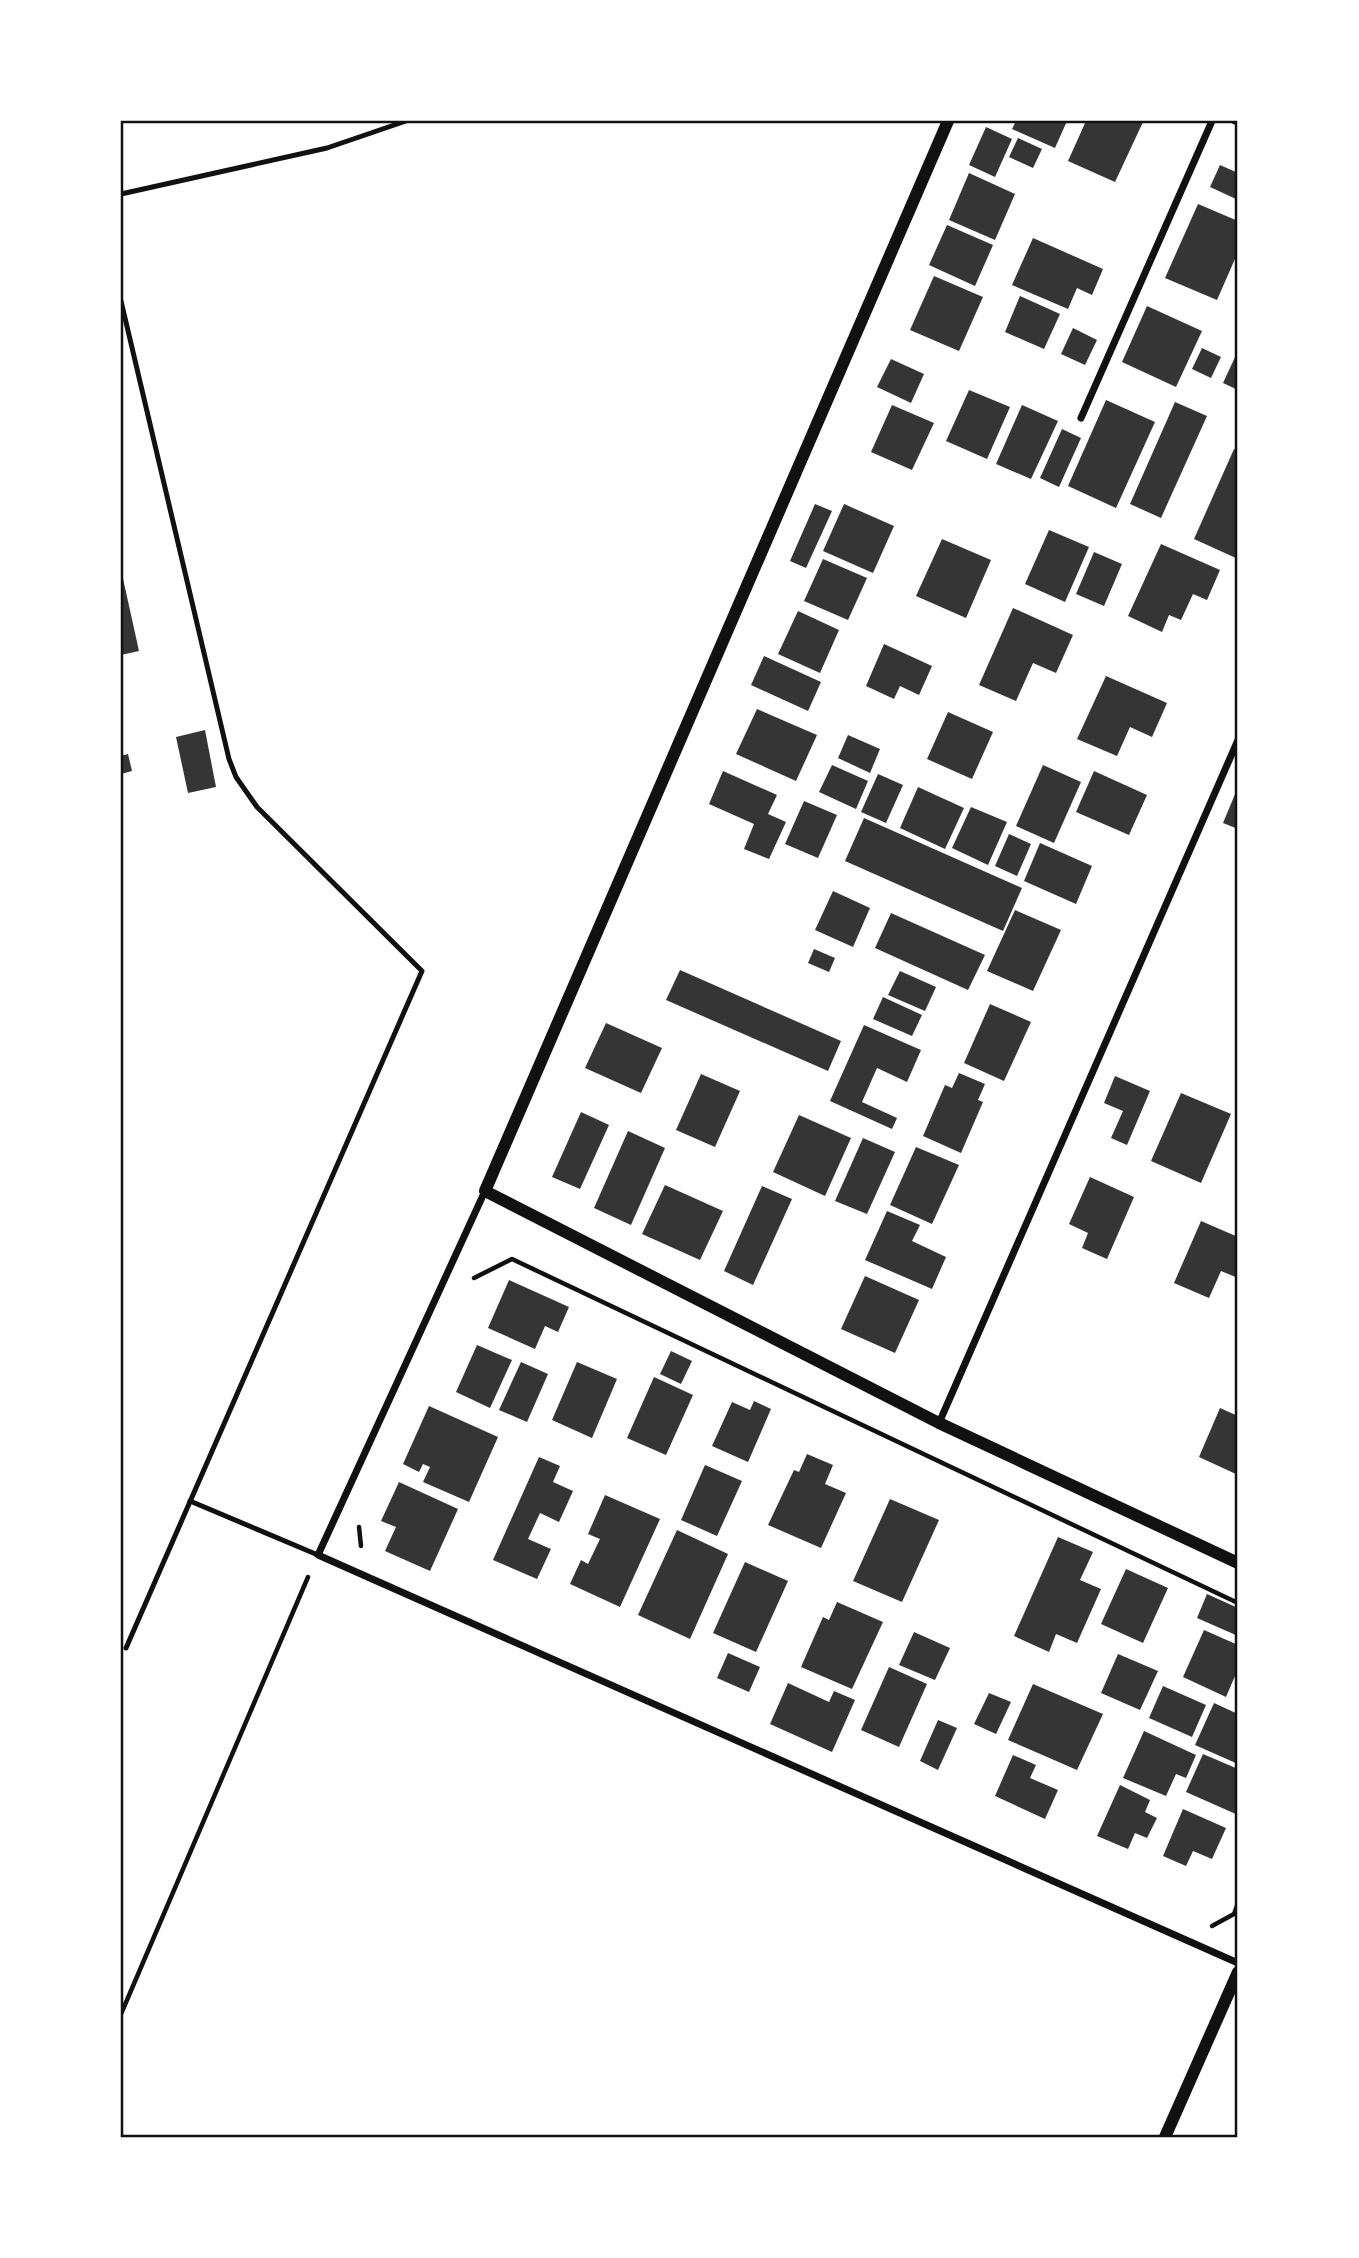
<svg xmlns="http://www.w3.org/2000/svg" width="1359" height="2258" viewBox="0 0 1359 2258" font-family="Commissioner,sans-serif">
<rect width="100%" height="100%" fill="#fff"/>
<!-- building -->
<g fill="#353535">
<path d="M1016 121H1067L1055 148 1012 129Z"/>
<path d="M1086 121 1143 122 1115 182 1068 161Z"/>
<path d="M986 127 1012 139 995 177 969 165Z"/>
<path d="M1018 138 1042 149 1033 168 1009 157Z"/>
<path d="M1220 165 1238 173 1236 199 1210 187Z"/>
<path d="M969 173 1015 194 995 240 949 220Z"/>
<path d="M1198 204 1238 221V252L1217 300 1165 278Z"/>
<path d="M947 225 993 245 975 286 929 265Z"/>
<path d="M1033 238 1103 269 1092 295 1077 288 1068 309 1012 285Z"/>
<path d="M934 276 983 297 959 351 910 330Z"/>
<path d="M1020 296 1060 314 1044 349 1005 332Z"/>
<path d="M1147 306 1202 331 1176 387 1122 362Z"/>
<path d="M1073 328 1097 340 1085 365 1061 354Z"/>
<path d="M1202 348 1221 357 1211 378 1192 369Z"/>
<path d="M1236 355 1238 356V390L1223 383Z"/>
<path d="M891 359 924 374 911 403 877 387Z"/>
<path d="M969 390 1010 407 987 459 946 441Z"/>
<path d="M1106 400 1155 422 1116 508 1068 486Z"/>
<path d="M1175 402 1207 416 1161 518 1130 504Z"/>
<path d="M892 405 934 423 912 470 871 452Z"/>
<path d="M1022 405 1058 421 1031 479 996 464Z"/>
<path d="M1062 429 1081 438 1059 487 1040 478Z"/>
<path d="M1234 449 1238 451V559L1194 539Z"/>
<path d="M815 504 832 511 806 568 790 561Z"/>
<path d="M844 504 894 526 873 573 823 551Z"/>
<path d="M1049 530 1089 547 1065 602 1025 584Z"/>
<path d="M942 539 991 560 966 618 916 596Z"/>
<path d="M1161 544 1220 570 1207 600 1193 594 1181 620 1169 615 1162 632 1128 616Z"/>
<path d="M1094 552 1122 564 1104 606 1076 594Z"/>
<path d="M823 559 867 578 848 620 804 601Z"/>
<path d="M122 574 139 651 121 655V575Z"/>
<path d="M1013 608 1073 635 1056 673 1033 663 1016 701 979 685Z"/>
<path d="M798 611 839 630 820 673 778 654Z"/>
<path d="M884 644 932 666 919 695 900 686 894 699 866 686Z"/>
<path d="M764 656 821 682 808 711 751 685Z"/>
<path d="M1106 676 1167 703 1152 737 1130 727 1117 756 1077 739Z"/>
<path d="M757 709 817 735 796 781 736 754Z"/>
<path d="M948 712 993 732 972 779 927 759Z"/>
<path d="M205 730 216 787 188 793 176 737Z"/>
<path d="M848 735 880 749 870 773 838 758Z"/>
<path d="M128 754 132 771 121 774V756Z"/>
<path d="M832 765 868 781 856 809 819 792Z"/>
<path d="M1043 765 1081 782 1054 843 1016 826Z"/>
<path d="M723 771 777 795 768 814 786 822 769 859 744 849 754 824 709 804Z"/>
<path d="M1094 771 1147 795 1129 835 1076 812Z"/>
<path d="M878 774 903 785 886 823 861 812Z"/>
<path d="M918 787 964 808 945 849 900 828Z"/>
<path d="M1238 787V829L1223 823Z"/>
<path d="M804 801 837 815 818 858 785 844Z"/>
<path d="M971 807 1007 822 988 865 952 848Z"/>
<path d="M864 818 1022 888 1003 931 845 861Z"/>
<path d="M1009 834 1031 844 1017 876 995 866Z"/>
<path d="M1040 843 1092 866 1076 904 1024 881Z"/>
<path d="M833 891 870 908 853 947 815 930Z"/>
<path d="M1015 910 1061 930 1033 991 987 971Z"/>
<path d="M891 913 985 955 968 990 875 948Z"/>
<path d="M814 949 835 958 829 972 808 963Z"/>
<path d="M680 970 841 1041 828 1071 666 1000Z"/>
<path d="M900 971 936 987 925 1011 888 995Z"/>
<path d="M883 997 922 1015 912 1036 873 1019Z"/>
<path d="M990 1004 1031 1022 1004 1081 964 1063Z"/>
<path d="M606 1023 662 1048 641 1093 585 1068Z"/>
<path d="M864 1025 921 1050 907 1082 877 1068 862 1102 897 1118 892 1129 830 1101Z"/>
<path d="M959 1073 985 1084 978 1100 983 1102 961 1153 923 1136 945 1085 952 1088Z"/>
<path d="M701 1074 740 1091 715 1147 676 1130Z"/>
<path d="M1115 1076 1150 1091 1127 1145 1111 1138 1123 1111 1104 1103Z"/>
<path d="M1181 1093 1231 1114 1201 1183 1151 1161Z"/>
<path d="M581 1112 609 1125 580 1189 552 1177Z"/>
<path d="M799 1115 851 1138 825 1196 773 1172Z"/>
<path d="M628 1131 665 1148 631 1225 594 1208Z"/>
<path d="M863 1138 895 1152 867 1214 835 1201Z"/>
<path d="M916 1147 959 1165 932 1224 890 1205Z"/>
<path d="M1090 1177 1134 1197 1107 1259 1082 1248 1088 1233 1069 1224Z"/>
<path d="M665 1185 723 1211 700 1260 642 1234Z"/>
<path d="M762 1186 792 1199 753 1285 724 1271Z"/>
<path d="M887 1211 920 1225 912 1241 946 1257 932 1289 865 1260Z"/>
<path d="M1201 1221 1238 1237V1278L1221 1271 1209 1298 1174 1283Z"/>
<path d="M865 1276 919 1300 895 1353 841 1329Z"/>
<path d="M509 1280 569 1307 558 1332 545 1326 535 1349 488 1328Z"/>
<path d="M477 1345 512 1360 490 1408 456 1392Z"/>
<path d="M671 1351 692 1361 681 1384 660 1374Z"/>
<path d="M521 1362 548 1374 527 1422 499 1410Z"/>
<path d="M577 1362 617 1379 592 1438 552 1420Z"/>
<path d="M654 1377 693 1395 666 1455 627 1438Z"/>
<path d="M754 1401 771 1409 748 1462 712 1446 732 1402 750 1410Z"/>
<path d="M429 1406 498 1437 469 1502 423 1482 430 1467 423 1464 419 1472 403 1464Z"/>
<path d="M1220 1408 1238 1416V1475L1199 1457Z"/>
<path d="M807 1454 833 1465 825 1484 846 1493 821 1548 768 1525 794 1470 799 1472Z"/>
<path d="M539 1457 560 1466 553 1482 573 1491 559 1522 540 1513 528 1539 551 1549 537 1579 493 1560Z"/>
<path d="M705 1465 742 1481 717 1536 681 1520Z"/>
<path d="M399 1482 458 1509 430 1571 385 1551 396 1527 381 1521Z"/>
<path d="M605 1495 660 1519 620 1607 570 1584 581 1560 588 1564 600 1539 588 1534Z"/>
<path d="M890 1499 939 1520 902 1602 853 1581Z"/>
<path d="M677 1530 728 1554 690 1639 638 1615Z"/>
<path d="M1058 1537 1093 1552 1080 1580 1101 1589 1077 1643 1056 1634 1049 1652 1014 1636Z"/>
<path d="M745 1562 788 1581 756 1652 713 1633Z"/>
<path d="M1126 1569 1168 1588 1143 1643 1101 1624Z"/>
<path d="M1207 1594 1238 1608V1636L1197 1618Z"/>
<path d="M837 1602 883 1622 852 1689 801 1667 823 1617 829 1620Z"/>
<path d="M1204 1630 1238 1645V1669L1226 1697 1183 1677Z"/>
<path d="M914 1632 950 1648 935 1680 899 1665Z"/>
<path d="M728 1653 760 1667 749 1692 717 1678Z"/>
<path d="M1118 1654 1158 1671 1140 1710 1101 1693Z"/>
<path d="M889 1667 927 1684 899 1747 861 1730Z"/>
<path d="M788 1683 829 1702 834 1691 855 1700 832 1752 770 1724Z"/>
<path d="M1033 1684 1103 1714 1077 1770 1008 1740Z"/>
<path d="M1163 1686 1206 1705 1192 1737 1149 1718Z"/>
<path d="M989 1693 1011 1702 996 1734 974 1724Z"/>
<path d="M1214 1703 1238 1714V1764L1195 1745Z"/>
<path d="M938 1720 957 1728 938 1770 920 1761Z"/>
<path d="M1144 1731 1196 1755 1186 1778 1176 1774 1166 1796 1123 1778Z"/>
<path d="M1203 1754 1238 1769V1815L1186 1792Z"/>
<path d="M1013 1755 1036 1765 1030 1778 1058 1790 1045 1819 995 1796Z"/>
<path d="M1120 1785 1150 1800 1145 1812 1157 1818 1147 1838 1135 1833 1128 1849 1097 1836Z"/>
<path d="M1183 1809 1226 1828 1212 1859 1193 1851 1186 1866 1163 1856Z"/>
</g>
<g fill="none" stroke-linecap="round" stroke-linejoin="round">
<!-- path -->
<g stroke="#111" stroke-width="4.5">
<path d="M474 1278 512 1259 1238 1603"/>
<path d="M359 1527 361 1546"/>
<path d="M1212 1926 1234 1914 1238 1903"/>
<path d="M121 2014 308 1577"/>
</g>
<!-- service -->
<g stroke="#111" stroke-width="5">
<path d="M121 194 327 148 406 121"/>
<path d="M121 301 229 759 236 777 257 807 422 971 126 1648"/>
<path d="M190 1501 318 1555"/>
</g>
<!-- minor -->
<g stroke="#111" stroke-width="7">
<path d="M1235 121 1238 122"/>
<path d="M1081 418 1212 121"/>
<path d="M485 1191 318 1555 1238 1963"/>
<path d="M939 1423 1238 740"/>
</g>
<!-- tertiary -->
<g stroke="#111" stroke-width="12">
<path d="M948 121 485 1191 939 1423 1238 1563"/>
<path d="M1165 2137 1238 1972"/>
</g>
</g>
<!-- border -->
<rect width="1359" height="2258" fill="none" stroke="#ffffff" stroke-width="245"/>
<rect x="122" y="122" width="1114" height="2014" fill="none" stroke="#111" stroke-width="2.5"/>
</svg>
